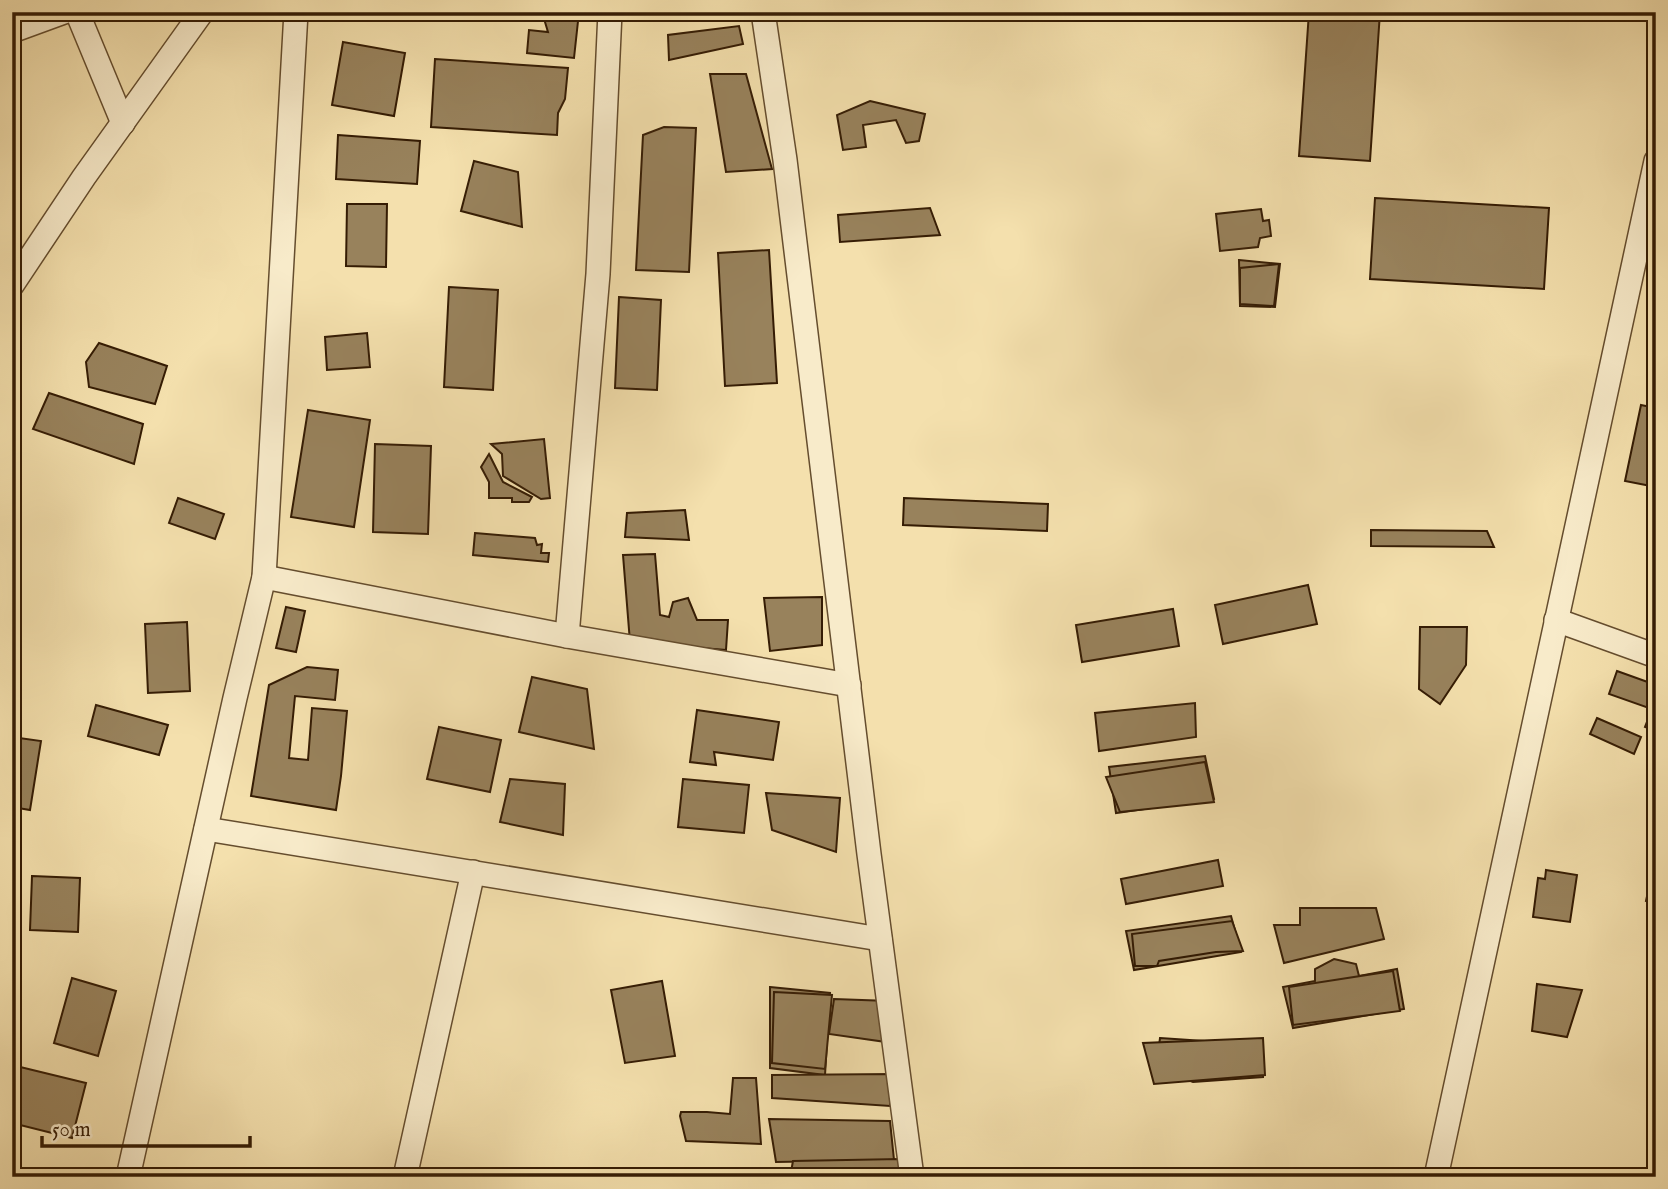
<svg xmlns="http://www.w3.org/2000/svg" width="1668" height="1189" viewBox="0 0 1668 1189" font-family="'IM FELL English',serif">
<rect width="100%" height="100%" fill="#f4e0ad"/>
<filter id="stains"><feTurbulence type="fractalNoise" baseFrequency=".00286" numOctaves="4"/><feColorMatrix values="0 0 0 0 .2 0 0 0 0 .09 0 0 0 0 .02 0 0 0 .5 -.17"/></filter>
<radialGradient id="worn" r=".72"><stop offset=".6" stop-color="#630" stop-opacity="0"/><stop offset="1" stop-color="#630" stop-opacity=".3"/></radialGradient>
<!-- building -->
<g fill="#98825c" stroke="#351c04" stroke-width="2">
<path d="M542 12H579L574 58 527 53 529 30 548 32Z"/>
<path d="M1309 12H1380L1370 161 1299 156Z"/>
<path d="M739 26 743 44 669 60 668 35Z"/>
<path d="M343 42 405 53 394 116 332 105Z"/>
<path d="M435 59 568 68 565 99 558 113 557 135 431 127Z"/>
<path d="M710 74H746L772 169 726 172Z"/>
<path d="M870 101 925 114 919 141 906 143 896 120 863 125 866 147 843 150 837 115Z"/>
<path d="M664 127 696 128 689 272 636 270 643 135Z"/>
<path d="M338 135 420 141 417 184 336 179Z"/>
<path d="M474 161 518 172 522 227 461 211Z"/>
<path d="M1375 198 1549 208 1544 289 1370 279Z"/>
<path d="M347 204H387L386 267 346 266Z"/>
<path d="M930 208 940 235 840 242 838 215Z"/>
<path d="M1261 209 1263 221 1269 220 1271 236 1260 238 1258 247 1220 251 1216 214Z"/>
<path d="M769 250 777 383 725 386 718 253Z"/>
<path d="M1239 260 1280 264 1275 307 1240 306Z"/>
<path d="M1279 264 1274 306 1240 304V268Z"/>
<path d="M449 287 498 290 493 390 444 387Z"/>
<path d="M619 297 661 300 657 390 615 388Z"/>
<path d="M367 333 370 367 327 370 325 337Z"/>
<path d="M99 343 167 366 155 404 89 387 86 362Z"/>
<path d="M49 393 143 424 134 464 33 429Z"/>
<path d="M1641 405 1656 408V487L1625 481Z"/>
<path d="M308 410 370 420 354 527 291 517Z"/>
<path d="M544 439 550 498 541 499 503 476 502 454 491 444Z"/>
<path d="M375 444 431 446 428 534 373 532Z"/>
<path d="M489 454 503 482 532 497 529 502H512V498H489V482L481 467Z"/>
<path d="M178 498 224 514 215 539 169 523Z"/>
<path d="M904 498 1048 504 1047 531 903 525Z"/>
<path d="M685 510 689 540 625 537 627 513Z"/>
<path d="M1371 530 1487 531 1494 547 1371 546Z"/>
<path d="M475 533 535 538 537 545 542 544 541 553H549L548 562 473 555Z"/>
<path d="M655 554 660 615 669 617 673 602 688 598 697 620H728L726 650 630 642 623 555Z"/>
<path d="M1308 585 1317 624 1223 644 1215 605Z"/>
<path d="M822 597V645L770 651 764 598Z"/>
<path d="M286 607 305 611 296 652 276 648Z"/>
<path d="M1173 609 1179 646 1082 662 1076 625Z"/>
<path d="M187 622 190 691 148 693 145 624Z"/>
<path d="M1420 627H1467L1466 665 1440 704 1419 689Z"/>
<path d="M307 667 338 670 335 700 295 696 289 758 308 760 312 708 347 711 341 776 336 810 251 796 269 685Z"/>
<path d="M1617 671 1656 685V731L1645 727 1652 709 1609 694Z"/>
<path d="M532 677 587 689 594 749 519 732Z"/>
<path d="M1195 703 1196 737 1099 751 1095 713Z"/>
<path d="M96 705 168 725 159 755 88 736Z"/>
<path d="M697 710 779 722 773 760 714 752 716 765 690 762Z"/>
<path d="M1597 718 1641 737 1634 754 1590 734Z"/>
<path d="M439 727 501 740 490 792 427 779Z"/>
<path d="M12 737 41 741 30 810 12 807Z"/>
<path d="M1205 756 1214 799 1116 813 1109 767Z"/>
<path d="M1205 762 1214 802 1120 812 1106 777Z"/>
<path d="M510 779 565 784 563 835 500 822Z"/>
<path d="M683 779 749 785 744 833 678 827Z"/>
<path d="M766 793 840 798 836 852 772 830Z"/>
<path d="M1218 860 1223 886 1126 904 1121 879Z"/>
<path d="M1546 870 1577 875 1570 922 1533 917 1538 878 1545 879Z"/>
<path d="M1652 873 1656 874V903L1646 901Z"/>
<path d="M32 876 80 878 78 932 30 930Z"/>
<path d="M1300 908H1376L1384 939 1284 963 1274 925H1300Z"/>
<path d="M1231 916 1241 952 1134 970 1126 931Z"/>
<path d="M1232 921 1243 951 1216 952 1159 961 1157 966H1135L1132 934Z"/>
<path d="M1334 959 1356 964 1359 976 1397 969 1404 1009 1293 1028 1283 987 1315 981V969Z"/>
<path d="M1393 971 1400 1011 1293 1025 1289 987Z"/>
<path d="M72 978 116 991 98 1056 54 1043Z"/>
<path d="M662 981 675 1056 625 1063 611 990Z"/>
<path d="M1537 984 1582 990 1567 1037 1532 1031Z"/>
<path d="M770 987 830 993 825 1075 770 1068Z"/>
<path d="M774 992 832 995 825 1069 772 1063Z"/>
<path d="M834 999 889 1001 886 1042 829 1034Z"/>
<path d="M1160 1038 1263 1045V1077L1193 1082 1156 1068Z"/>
<path d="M1263 1038 1265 1075 1154 1084 1143 1043Z"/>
<path d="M12 1065 86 1083 72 1138 12 1123Z"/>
<path d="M893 1074 890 1106 772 1098V1075Z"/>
<path d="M733 1078H756L761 1144 686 1141 680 1116 681 1112H707L730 1114Z"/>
<path d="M769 1119 890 1121 894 1160 776 1162Z"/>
<path d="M900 1159 899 1177H790L793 1161Z"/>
</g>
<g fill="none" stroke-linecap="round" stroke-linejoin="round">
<!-- minor casing -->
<g stroke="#654d2e" stroke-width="26">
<g id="minor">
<path d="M77 12 123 123"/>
<path d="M763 12 785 160 869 854 912 1177"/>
<path d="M12 31 64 12"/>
<path d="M12 285 84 177 202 12"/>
<path d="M264 577 567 636 849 685"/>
<path d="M1556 620 1656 656"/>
<path d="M567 636 598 274 610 12"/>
<path d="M206 829 880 939"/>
<path d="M128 1177 235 698 264 577 296 12"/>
<path d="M405 1177 473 872"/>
<path d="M1436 1177 1656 161"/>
</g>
</g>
<!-- minor -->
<use href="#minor" stroke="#f8ebca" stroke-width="23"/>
</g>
<!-- margin -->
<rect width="1668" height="1189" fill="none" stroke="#f4e0ad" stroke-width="42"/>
<rect x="14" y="14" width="1640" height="1161" fill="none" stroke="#351c04" stroke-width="3.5"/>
<rect x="21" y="21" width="1626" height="1147" fill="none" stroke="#351c04" stroke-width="2"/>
<!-- scale -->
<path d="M42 1136v10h208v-10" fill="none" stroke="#351c04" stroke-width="3.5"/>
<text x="52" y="1136" font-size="21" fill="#351c04" stroke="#f8ebca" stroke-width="5" paint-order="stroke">50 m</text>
<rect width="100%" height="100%" filter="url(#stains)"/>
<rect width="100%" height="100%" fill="url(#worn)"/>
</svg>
